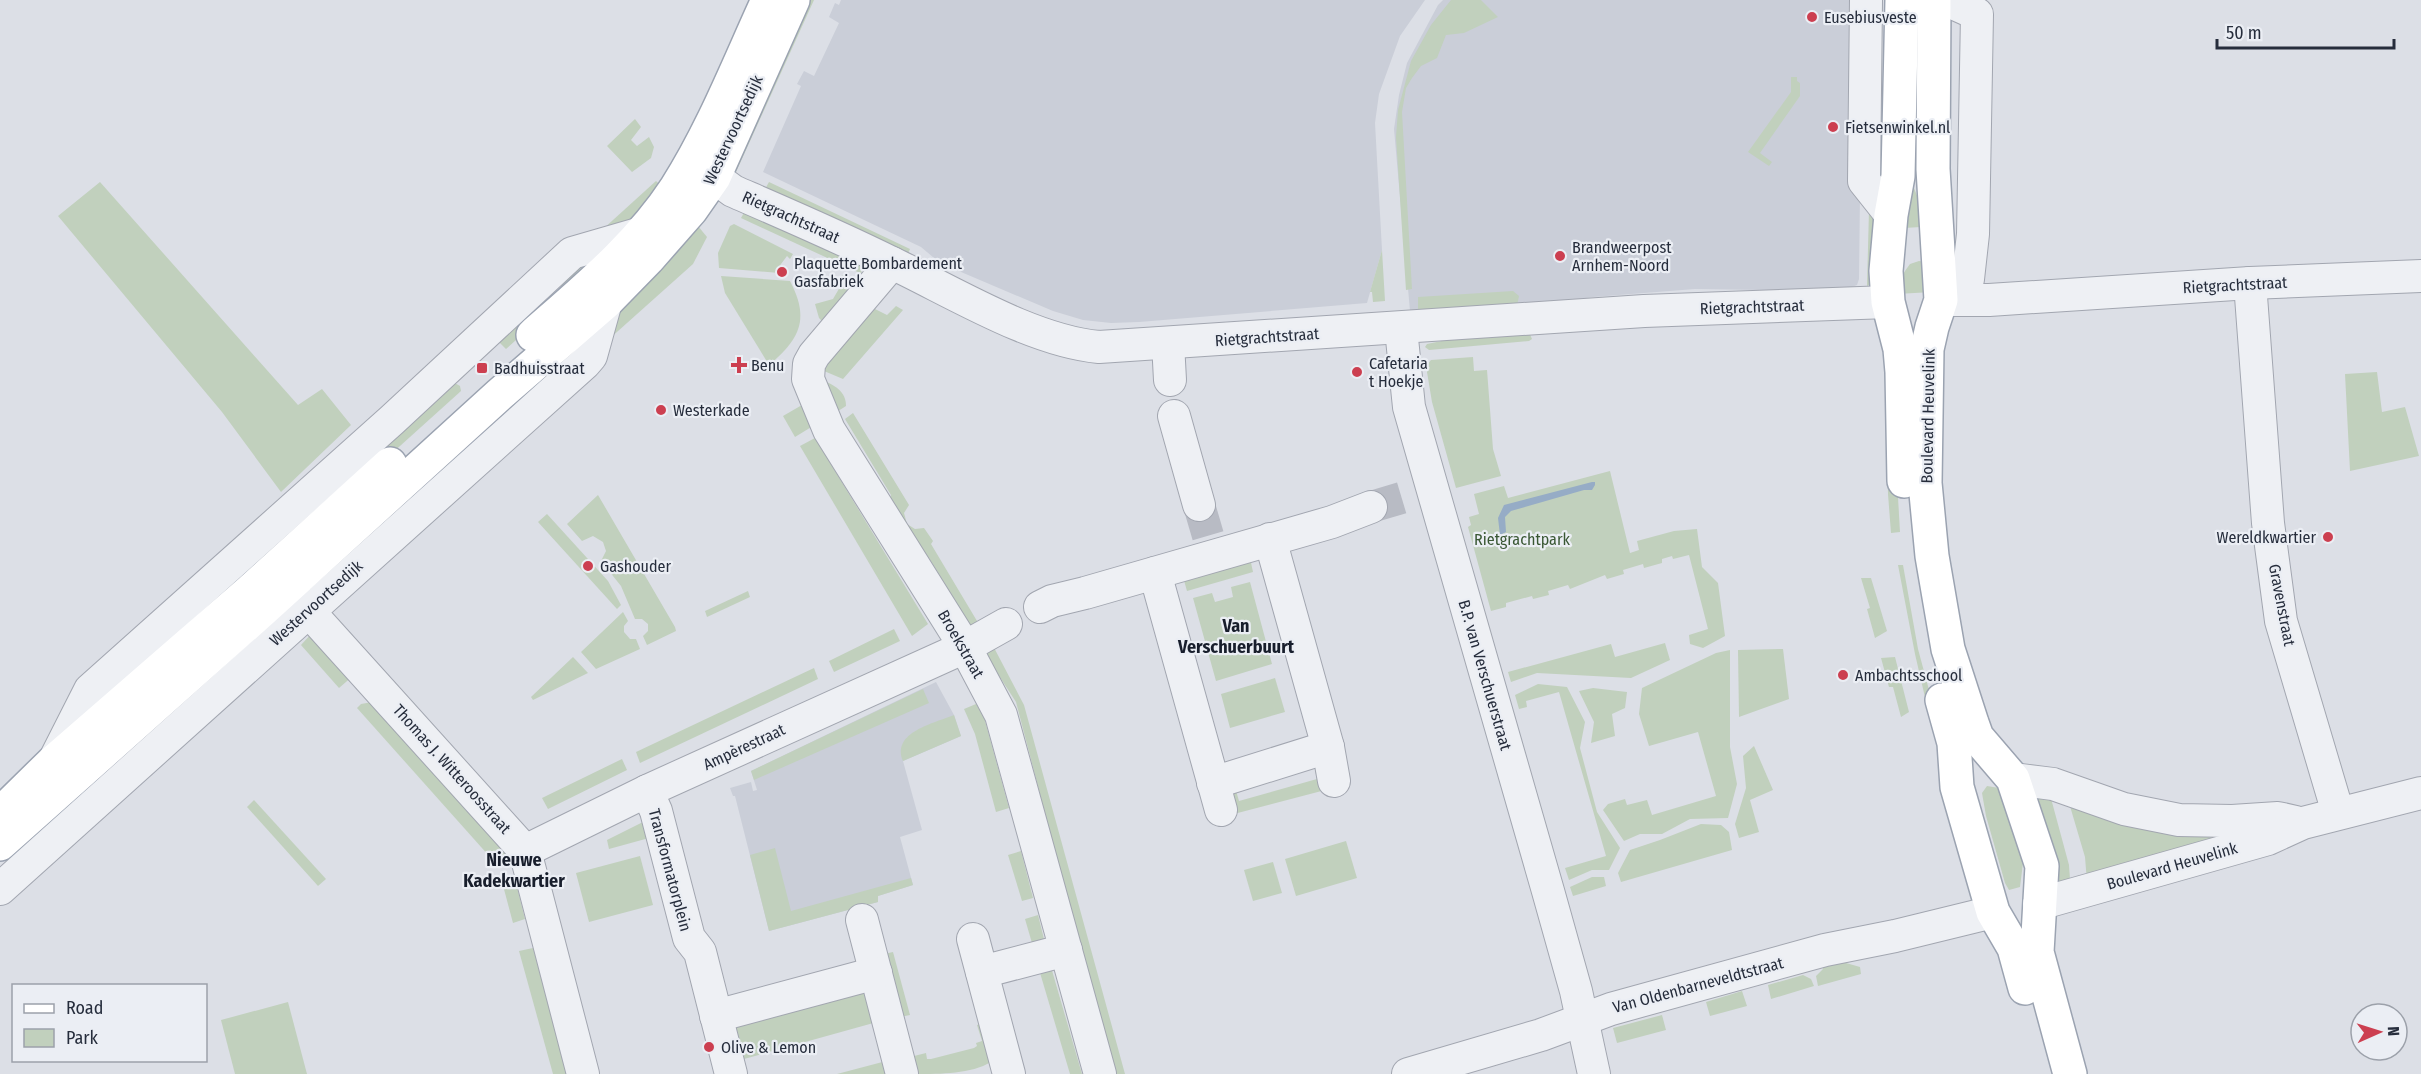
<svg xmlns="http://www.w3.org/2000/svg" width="2421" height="1074" viewBox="0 0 2421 1074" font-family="'Fira Sans Condensed',sans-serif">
<rect width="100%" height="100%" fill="#dcdfe6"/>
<!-- built -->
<g fill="#caced8">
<path d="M841 0H1425L1400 36 1379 94 1375 123 1382 250 1367 303 1139 322 1111 323 1083 320 1053 311 940 263 921 247 763 172 801 86 797 84 804 71 814 76 839 23 829 17 835 3 839 5Z"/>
<path d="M1443 0H1861L1860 193 1859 279 1857 285 1841 291 1695 289 1593 297 1508 311H1410L1394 129 1399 95 1407 63 1438 5Z"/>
<path d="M936 682 954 715 961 736 903 761 922 830 900 837 913 885 878 896V902L769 931 735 796H733L730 788 751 782 753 791 757 790 751 771Z"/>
</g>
<!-- green -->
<g fill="#c1d0bd">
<path d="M802 0H814L736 172 734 167Z"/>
<path d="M1451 0H1481L1498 17 1464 33 1446 35 1437 58 1421 66 1412 78 1406 88 1402 112 1412 289 1406 290 1396 137 1398 110 1411 61 1431 25Z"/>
<path d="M1791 77H1797V81L1800 83V96L1760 153 1772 162 1769 166 1748 152 1791 92Z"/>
<path d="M635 119 641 127 631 140 637 146 649 137 654 147 651 158 632 172 607 146Z"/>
<path d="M656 181 667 191 641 220 602 230Z"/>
<path d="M100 182 298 405 322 389 351 425 281 492 222 412 58 216Z"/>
<path d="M769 182 910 249 907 256 764 191Z"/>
<path d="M1912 183 1918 198 1921 227 1904 228Z"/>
<path d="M746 209 859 262 862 274 741 218Z"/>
<path d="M1869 210 1877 219 1871 284 1867 286Z"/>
<path d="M693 220 707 237 693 264 608 340 619 300Z"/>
<path d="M734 224 793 254 790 259 787 256 778 268 780 270 779 273 719 268 718 253 730 226Z"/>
<path d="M617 249 506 349 499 342 561 288V276Z"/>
<path d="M1382 250 1385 301 1373 302 1372 292H1370Z"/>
<path d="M1919 261 1926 262 1932 292 1897 294C1898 282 1903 273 1910 264Z"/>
<path d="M845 275 862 283 825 324 819 318 815 304 833 299 840 287 841 276Z"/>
<path d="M721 276 790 281C810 319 800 339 769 365L725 293Z"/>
<path d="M1513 291 1519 296 1517 306 1418 314V297Z"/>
<path d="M896 306 903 310 843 379 824 371 832 353 875 309 887 315Z"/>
<path d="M1529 332 1532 339 1529 341 1429 350 1425 347 1427 344 1466 336Z"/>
<path d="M1884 353 1895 445 1900 532 1891 533 1888 494Z"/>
<path d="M1473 357 1474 371 1487 370 1493 449 1501 476 1456 488 1432 402 1426 366 1431 360Z"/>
<path d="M2377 372 2382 412 2405 407 2419 456 2350 471 2345 374Z"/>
<path d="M822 380C834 385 846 391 846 406L835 413Z"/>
<path d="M453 382 460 386 461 391 268 565 256 551Z"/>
<path d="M802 405 813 426 795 437 783 416Z"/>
<path d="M853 413 909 505 904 513 907 524 915 529 924 528 933 541 931 544 980 626 977 632 962 623 966 618 929 558 921 556 888 503 891 495 845 419Z"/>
<path d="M815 438 928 624 912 636 800 446Z"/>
<path d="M1610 471 1630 553 1639 550 1637 541 1674 531 1697 529 1702 567 1718 583 1725 636 1703 648 1690 644 1689 635 1708 629 1689 555 1673 559 1672 556 1662 559V563L1644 568 1643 564 1623 570 1624 574 1607 579 1605 575 1570 589 1568 585 1548 591 1549 595 1533 599 1532 596 1506 603V607L1491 611 1468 527 1471 525 1469 517 1479 514 1474 494 1504 486 1508 498Z"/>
<path d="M598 495 675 627 676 631 647 645 643 636 648 631V624L642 619H635L621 586 601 561 606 551 603 542 593 536 582 541 567 524Z"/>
<path d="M547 514 608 581 621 605 617 609 538 522Z"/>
<path d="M1250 558 1253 572 1187 591 1183 577Z"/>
<path d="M1898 565H1903L1918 649 1936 716 1930 719 1915 654Z"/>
<path d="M1861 578H1871L1887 631 1875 638 1867 609 1870 608Z"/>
<path d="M1250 582 1272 664 1216 681 1193 598 1212 593 1215 602 1233 597 1231 587Z"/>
<path d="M748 591 750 597 707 617 705 611Z"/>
<path d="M623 612 628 621 624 626V632L630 639H636L640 649 596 669 581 652Z"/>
<path d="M894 629 900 641 834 672 829 661Z"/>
<path d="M312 633 354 675 339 688 301 645Z"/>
<path d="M990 640 1024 705 1125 1074H1113L1016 702 992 665 984 662V646Z"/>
<path d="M1665 643 1670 660 1631 678 1537 673 1511 682 1508 672 1611 644 1615 657Z"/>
<path d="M1783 649 1789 699 1739 717 1738 650Z"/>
<path d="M1730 650V747L1737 784 1728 818 1690 819 1662 834H1640L1624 841 1603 810 1608 804 1625 799 1627 805 1647 800 1652 815 1716 796 1698 732 1649 746 1639 714 1642 688 1716 653Z"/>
<path d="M573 657 588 673 533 700 531 697Z"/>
<path d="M1895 657 1909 712 1901 717 1893 687H1889L1881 658Z"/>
<path d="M814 668 818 679 640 763 636 752Z"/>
<path d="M1275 678 1285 712 1230 728 1221 694Z"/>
<path d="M1538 684 1567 687 1585 722 1580 748 1597 812 1620 848 1609 870H1592L1569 880 1565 868 1606 856 1559 692 1526 701 1527 707 1519 709 1515 695Z"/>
<path d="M1593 688 1627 692 1625 708 1612 714 1615 736 1591 743 1594 722 1579 691Z"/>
<path d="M923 689 929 703 754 780 751 771Z"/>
<path d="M378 701 517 861 498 866 357 708 361 704Z"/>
<path d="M976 704 984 717 1009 808 996 812 975 734 964 709Z"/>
<path d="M954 715 961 736 903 761C891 732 935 723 954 715Z"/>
<path d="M1754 746 1773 790 1750 800 1759 832 1739 838 1735 824 1746 788 1743 756Z"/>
<path d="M622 759 627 770 548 809 542 798Z"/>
<path d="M1326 762 1333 788 1230 815 1223 790 1235 787 1239 801 1317 779 1314 766Z"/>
<path d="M1987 786 1999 788 2004 796 2023 863 2020 887 2009 890 2005 883 1986 816 1982 793Z"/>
<path d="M2049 791 2069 865 2070 880 2050 892 2030 795Z"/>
<path d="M2067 796 2274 825 2087 882 2085 857Z"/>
<path d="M254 800 326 879 318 886 247 807Z"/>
<path d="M645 821 649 838 609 849 607 840Z"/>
<path d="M1701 824 1721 825 1729 832 1732 850 1621 882 1618 873 1630 850 1660 840Z"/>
<path d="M1346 841 1357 878 1296 896 1285 859Z"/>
<path d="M775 848 791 911 911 878 913 885 878 896V902L769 931 750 855Z"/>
<path d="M1021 851 1033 898 1022 901 1008 855Z"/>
<path d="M640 856 653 905 589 922 576 873Z"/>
<path d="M1273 862 1282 893 1253 901 1244 870Z"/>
<path d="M514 875 525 919 513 923 501 878Z"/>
<path d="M1592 877H1604L1606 886 1573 896 1570 887Z"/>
<path d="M1038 915 1046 947 1034 950 1025 919Z"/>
<path d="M533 948 567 1074H553L519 951Z"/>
<path d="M893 952 910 1015 900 1017 884 954Z"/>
<path d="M1821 962 1846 963 1860 967 1861 974 1818 986 1816 976 1823 969Z"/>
<path d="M1038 966 1051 967 1082 1074H1070Z"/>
<path d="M1803 975 1811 979 1814 986 1771 999 1768 985Z"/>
<path d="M867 984 877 1022 744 1059 733 1021Z"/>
<path d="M1742 991 1747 1006 1710 1016 1706 1002Z"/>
<path d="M288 1002 307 1074H235L221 1020Z"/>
<path d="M1662 1015 1666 1030 1617 1043 1613 1028Z"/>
<path d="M987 1022 991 1062C971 1074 941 1074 916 1074L910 1057 926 1053 927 1059H931L974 1048 977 1046 976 1043 982 1041 977 1025Z"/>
<path d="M890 1060 894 1074H837Z"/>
</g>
<!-- water -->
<path fill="#96acc6" d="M1592 482H1595V485L1592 490H1584L1511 511 1505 517 1506 532 1500 535 1498 518 1504 505Z"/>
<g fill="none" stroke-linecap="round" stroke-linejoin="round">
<!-- minor-tunnel -->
<g stroke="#b8bbc4" stroke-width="32" stroke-dasharray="32 16" stroke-linecap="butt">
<path d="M1199 505 1209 539"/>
<path d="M1371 507 1411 495"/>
</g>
<!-- minor casing -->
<g stroke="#a2a6b0" stroke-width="34">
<g id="minor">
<path d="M1866 0 1864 181 1891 215"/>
<path d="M1946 0 1977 14 1973 234 1968 279 1961 300"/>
<path d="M700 154 714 177 733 191C786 214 840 237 892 263 953 292 1032 341 1099 347L1644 311 1888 302"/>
<path d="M892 263 814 355 809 364 808 379 829 430 965 647 1001 715 1100 1074"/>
<path d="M2250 283 2268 523 2281 621 2338 813"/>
<path d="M1941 300H1989L2250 283 2421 276"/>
<path d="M1401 329 1409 407 1548 891 1576 991 1594 1074"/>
<path d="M1168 343 1170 380"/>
<path d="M1174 416 1199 505"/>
<path d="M1270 539 1328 747 1334 781"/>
<path d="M1155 573 1221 810"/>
<path d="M294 595 525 851 583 1074"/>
<path d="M1040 607 1052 601 1085 593 1332 522 1371 507"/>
<path d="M56 757 90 690 392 420 572 253 641 233"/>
<path d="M2013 779 2053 784 2124 809 2179 820 2232 821 2278 818 2296 822"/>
<path d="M1213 783 1328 747"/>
<path d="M647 791 656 811 689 938 700 952 731 1074"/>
<path d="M525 851 647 791 965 647 1006 624"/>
<path d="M0 889 585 363 591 356 606 302"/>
<path d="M2039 904 2268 839 2303 823 2421 793"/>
<path d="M862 920 902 1074"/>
<path d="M973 939 1009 1074"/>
<path d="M982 972 1066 950"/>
<path d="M716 1016 876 973"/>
<path d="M1408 1074 1541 1035 1611 1009 1825 950 1895 936 1993 912"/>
</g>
</g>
<!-- major casing -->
<g stroke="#9ba3b1" stroke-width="36">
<g id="major">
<path d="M1902 0 1898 176 1891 215 1886 271 1888 302 1900 349 1902 372 1904 481"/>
<path d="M1934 0 1933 169 1941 300 1932 327 1927 349 1925 483 1932 556 1948 649 1972 723 1977 737 2013 779 2042 866 2037 952 2070 1074"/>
<path d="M533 335C584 290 638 246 676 188 713 130 739 63 768 0"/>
<path d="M1942 700 1954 743 1957 787 1993 912 2014 948 2025 988"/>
<path d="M0 814 52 763 250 591 390 464"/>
<path d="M0 844 265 608 500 394 606 302 648 259 691 210 714 177 793 0"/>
</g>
</g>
<!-- minor -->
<use href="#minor" stroke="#eef0f4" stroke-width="32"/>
<!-- major -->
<use href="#major" stroke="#fff" stroke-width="33"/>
</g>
<!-- markers -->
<g fill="#cc3f50" stroke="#ebeef4" stroke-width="2">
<circle cx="1812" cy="17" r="6"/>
<circle cx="1833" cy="127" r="6"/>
<circle cx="1560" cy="256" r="6"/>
<circle cx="782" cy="272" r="6"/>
<path d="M736 356h6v6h6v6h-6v6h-6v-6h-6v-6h6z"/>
<rect x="476" y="362" width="12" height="12" rx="3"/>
<circle cx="1357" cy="372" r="6"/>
<circle cx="661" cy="410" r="6"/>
<circle cx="2328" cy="537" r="6"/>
<circle cx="588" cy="566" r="6"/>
<circle cx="1843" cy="675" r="6"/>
<circle cx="709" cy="1047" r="6"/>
</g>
<g text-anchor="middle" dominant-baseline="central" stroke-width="4.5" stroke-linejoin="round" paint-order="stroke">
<!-- poi labels -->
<g font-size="16" fill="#262d3c" stroke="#ebeef4" text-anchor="start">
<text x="1824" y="17">Eusebiusveste</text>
<text x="1845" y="127">Fietsenwinkel.nl</text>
<text x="1572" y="247">Brandweerpost<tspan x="1572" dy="18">Arnhem-Noord</tspan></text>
<text x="794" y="263">Plaquette Bombardement<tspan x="794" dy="18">Gasfabriek</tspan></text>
<text x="1369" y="363">Cafetaria<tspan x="1369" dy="18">t Hoekje</tspan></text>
<text x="751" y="365">Benu</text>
<text x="494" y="368">Badhuisstraat</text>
<text x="673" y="410">Westerkade</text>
<text x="2316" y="537" text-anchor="end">Wereldkwartier</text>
<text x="600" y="566">Gashouder</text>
<text x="1855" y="675">Ambachtsschool</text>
<text x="721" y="1047">Olive &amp; Lemon</text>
</g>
<!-- street labels -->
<g font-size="16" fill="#262d3c" stroke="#ebeef4">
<text transform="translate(733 130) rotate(-65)">Westervoortsedijk</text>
<text transform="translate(791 217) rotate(24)">Rietgrachtstraat</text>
<text transform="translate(2235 285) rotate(-3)">Rietgrachtstraat</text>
<text transform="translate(1752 307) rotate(-2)">Rietgrachtstraat</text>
<text transform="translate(1267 337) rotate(-4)">Rietgrachtstraat</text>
<text transform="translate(1928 416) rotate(-89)">Boulevard Heuvelink</text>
<text transform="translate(316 603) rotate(-42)">Westervoortsedijk</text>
<text transform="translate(2282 605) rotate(79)">Gravenstraat</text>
<text transform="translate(961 644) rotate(60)">Broekstraat</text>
<text transform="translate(1485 675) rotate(74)">B.P. van Verschuerstraat</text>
<text transform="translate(744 747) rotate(-25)">Ampèrestraat</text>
<text transform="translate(452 769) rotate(48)">Thomas J. Witteroosstraat</text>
<text transform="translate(2172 866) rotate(-16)">Boulevard Heuvelink</text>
<text transform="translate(670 870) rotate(75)">Transformatorplein</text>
<text transform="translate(1698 985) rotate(-15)">Van Oldenbarneveldtstraat</text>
</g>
<!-- park labels -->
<g font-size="16" fill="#395733" stroke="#ebeef4">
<text x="1522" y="539">Rietgrachtpark</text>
</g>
<!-- neighbourhood labels -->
<g font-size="18" font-weight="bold" fill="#181e2c" stroke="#ebeef4">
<text x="1236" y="626">Van<tspan x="1236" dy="21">Verschuerbuurt</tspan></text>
<text x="514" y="860">Nieuwe<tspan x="514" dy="21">Kadekwartier</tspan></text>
</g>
</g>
<!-- legend -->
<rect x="12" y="984" width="195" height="78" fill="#ebeef4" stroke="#9ca1aa" stroke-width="1.5"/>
<rect x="24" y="1004" width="30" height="9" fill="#ffffff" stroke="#9ca1aa" stroke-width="1.5"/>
<text x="66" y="1014" font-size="18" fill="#262d3c">Road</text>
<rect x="24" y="1029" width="30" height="18" fill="#c1d0bd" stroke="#9ca1aa" stroke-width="1.5"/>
<text x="66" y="1044" font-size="18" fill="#262d3c">Park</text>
<!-- north arrow -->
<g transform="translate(2379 1032) rotate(87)"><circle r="28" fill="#ebeef4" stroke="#9ca1aa" stroke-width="1.5"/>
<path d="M0-4.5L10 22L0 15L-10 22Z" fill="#cc3f50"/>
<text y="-9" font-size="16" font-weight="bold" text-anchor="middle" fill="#262d3c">N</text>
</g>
<!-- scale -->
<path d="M2217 39v9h177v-9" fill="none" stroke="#262d3c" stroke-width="3"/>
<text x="2226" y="39" font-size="18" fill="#262d3c" stroke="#ebeef4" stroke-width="4.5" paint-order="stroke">50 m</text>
</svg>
